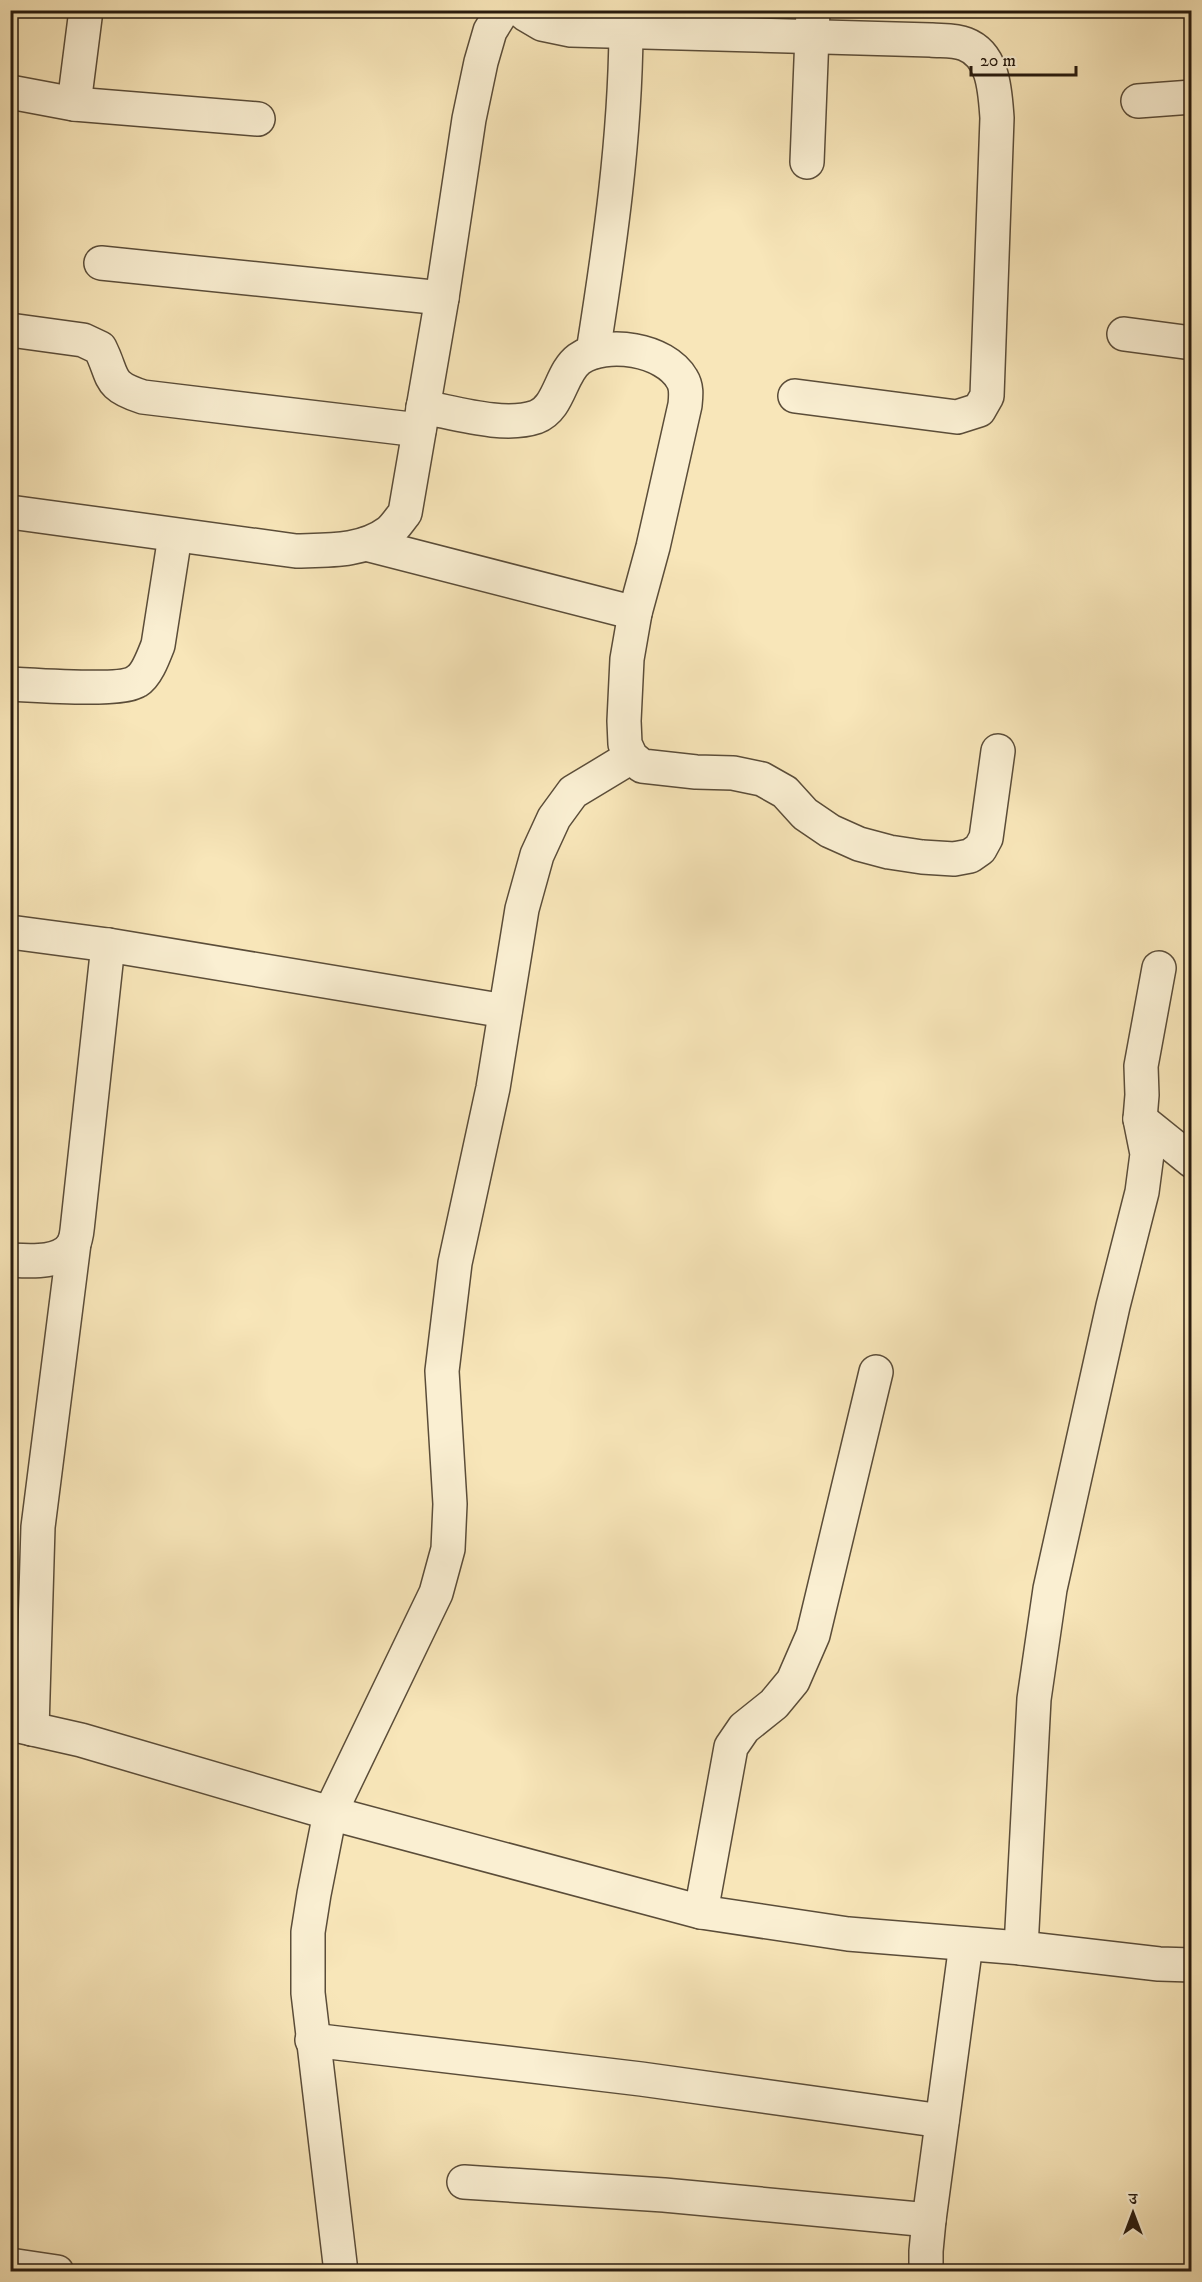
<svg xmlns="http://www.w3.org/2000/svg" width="1202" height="2282" viewBox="0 0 1202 2282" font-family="'IM FELL DW Pica','Noto Serif Devanagari',serif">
<rect width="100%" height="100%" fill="#f8e6b9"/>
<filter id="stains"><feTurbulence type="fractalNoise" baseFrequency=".00333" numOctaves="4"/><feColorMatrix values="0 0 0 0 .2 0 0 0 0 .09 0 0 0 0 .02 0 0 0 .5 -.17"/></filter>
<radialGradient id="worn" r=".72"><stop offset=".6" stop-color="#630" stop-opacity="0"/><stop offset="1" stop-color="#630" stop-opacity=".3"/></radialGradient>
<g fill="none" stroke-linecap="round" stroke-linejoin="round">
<!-- minor casing -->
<g stroke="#5b4d39" stroke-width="36">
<g id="minor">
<path d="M523 10 525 14 542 24 571 30 931 40C941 41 955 40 965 44 994 55 995 91 997 118L987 396 979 410 957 417 795 396"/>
<path d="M10 92 74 104 258 119"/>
<path d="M1138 101 1192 97"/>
<path d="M74 104 86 10"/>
<path d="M807 162 813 10"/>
<path d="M101 263 442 298"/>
<path d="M10 330 83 340 100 348C115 378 106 385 143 397L419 430"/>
<path d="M1124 334 1192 343"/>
<path d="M593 352C610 245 625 140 626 32"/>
<path d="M423 407C456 413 504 428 536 417 560 408 560 373 579 359 606 340 665 349 682 379 687 387 686 395 685 405L653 547 635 613 627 659 624 721 625 744 631 757 642 766 696 772 733 773 762 779 785 792 805 814 830 831 859 844 889 852 922 857 954 859 970 856 980 849 986 838 998 751"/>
<path d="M10 512 296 551C328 550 362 552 389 532 395 527 400 519 405 513L442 298 469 119 481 62 490 31 503 10"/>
<path d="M366 544 635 613"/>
<path d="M10 684C33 685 122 692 137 681 147 675 154 655 158 645L175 536"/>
<path d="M10 932 108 945 505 1011"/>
<path d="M1140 1119 1192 1161"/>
<path d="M10 1260C30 1261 61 1264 73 1245 77 1238 77 1229 78 1221L108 945"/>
<path d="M10 1724 81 1740 330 1813 701 1912 848 1934 1021 1948 1159 1964 1192 1965"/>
<path d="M32 1729 38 1527 74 1243"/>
<path d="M701 1912 731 1747 744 1728 774 1704 793 1681 813 1635 876 1372"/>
<path d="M1021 1948 1034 1699 1050 1589 1113 1306 1142 1192 1147 1154 1140 1119 1142 1095 1141 1066 1159 968"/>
<path d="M312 2040 641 2079 942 2121"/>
<path d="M464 2182 664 2195 929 2220"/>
<path d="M10 2265 57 2272"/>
<path d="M341 2272 308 1993V1932L314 1894 330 1813 436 1593 448 1549 450 1504 442 1371 455 1263 493 1088 522 909 537 855 554 818 573 792 631 757"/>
<path d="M926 2272V2251L929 2220 966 1944"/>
</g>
</g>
<!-- minor -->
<use href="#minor" stroke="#faefd2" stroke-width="33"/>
</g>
<!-- margin -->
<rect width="1202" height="2282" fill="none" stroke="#f8e6b9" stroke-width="36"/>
<rect x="12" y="12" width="1178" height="2258" fill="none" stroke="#271a0e" stroke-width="3"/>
<rect x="18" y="18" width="1166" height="2246" fill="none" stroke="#271a0e" stroke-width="1.5"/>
<!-- north arrow -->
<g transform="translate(1133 2213)" stroke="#faefd2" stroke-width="4.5" paint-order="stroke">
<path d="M0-4.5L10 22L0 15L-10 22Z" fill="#271a0e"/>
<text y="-9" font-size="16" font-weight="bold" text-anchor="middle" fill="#271a0e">उ</text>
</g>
<!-- scale -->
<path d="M971 66v9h105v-9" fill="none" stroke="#271a0e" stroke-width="3"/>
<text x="980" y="66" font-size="18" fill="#271a0e" stroke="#faefd2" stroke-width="4.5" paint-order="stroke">20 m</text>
<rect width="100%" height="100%" filter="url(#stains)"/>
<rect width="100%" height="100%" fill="url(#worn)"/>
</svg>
